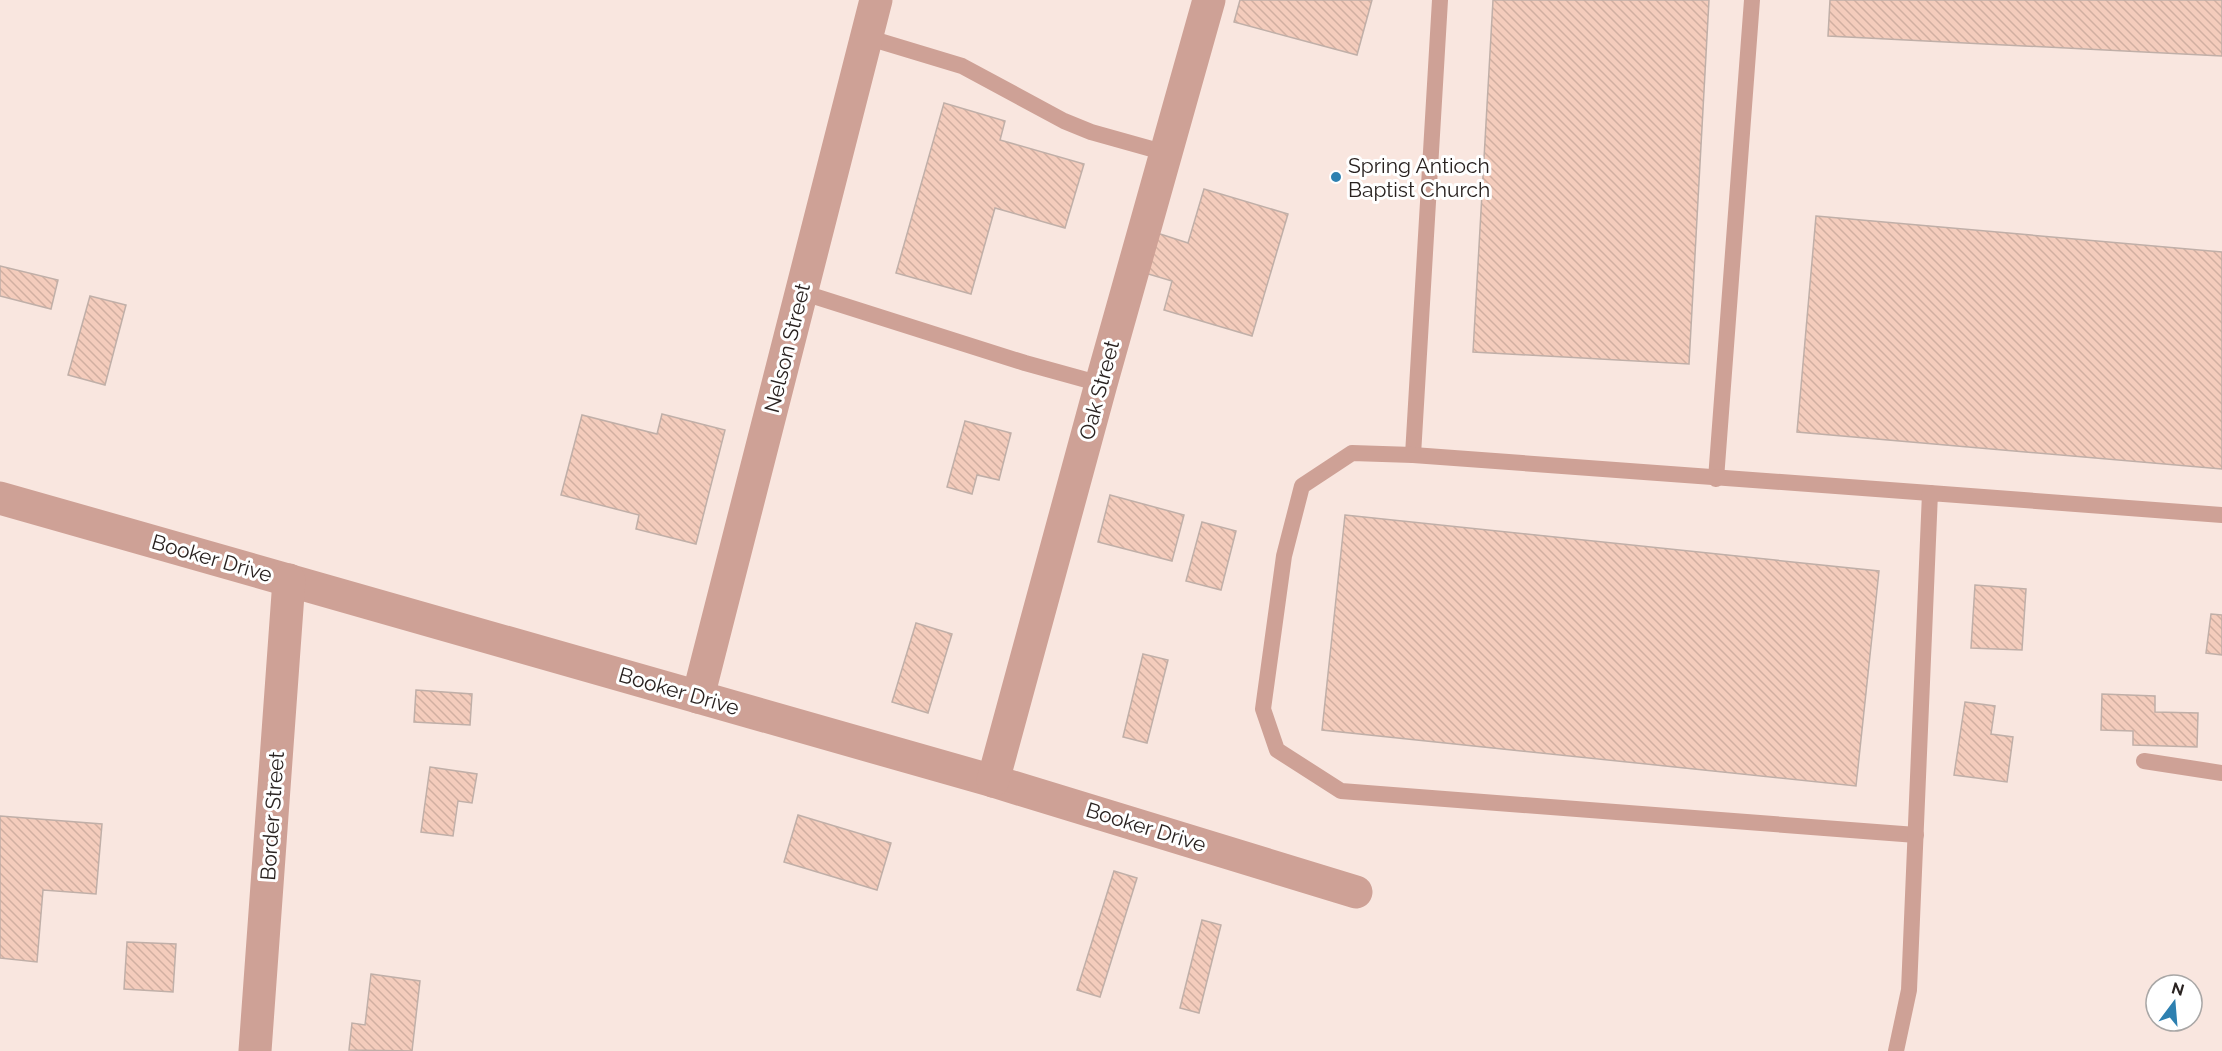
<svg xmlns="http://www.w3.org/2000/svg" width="2222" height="1051" viewBox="0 0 2222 1051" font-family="Raleway,sans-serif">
<defs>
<pattern id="building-back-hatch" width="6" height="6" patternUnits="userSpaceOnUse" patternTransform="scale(1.5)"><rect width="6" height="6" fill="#f4ccbc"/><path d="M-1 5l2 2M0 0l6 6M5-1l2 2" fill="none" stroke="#d1afa1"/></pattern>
</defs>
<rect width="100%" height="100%" fill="#f9e6df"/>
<!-- building -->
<g fill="url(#building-back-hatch)" stroke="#c0afa8" stroke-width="1.5">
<path d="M1240 0H1372L1357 55 1234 22Z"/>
<path d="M1493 0H1709L1689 364 1473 352Z"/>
<path d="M1830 0H2222V56L1828 36Z"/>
<path d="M944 103 1005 121 1000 140 1084 164 1065 228 995 208 971 294 896 273Z"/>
<path d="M1204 189 1288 214 1252 336 1164 310 1172 281 1145 273 1157 233 1188 243Z"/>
<path d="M1816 216 2222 252V469L1797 432Z"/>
<path d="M0 266 58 280 51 309 0 296Z"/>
<path d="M90 296 126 305 105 385 68 375Z"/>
<path d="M662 414 725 430 696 544 636 529 639 515 561 495 582 415 657 434Z"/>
<path d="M965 421 1011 433 999 480 977 475 972 494 947 487Z"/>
<path d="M1110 495 1184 515 1172 561 1098 542Z"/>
<path d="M1345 515 1879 571 1856 786 1322 730Z"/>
<path d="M1202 522 1236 531 1221 590 1186 581Z"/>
<path d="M1975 585 2026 589 2022 650 1971 648Z"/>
<path d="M2211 614 2222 615V655L2206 653Z"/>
<path d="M916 623 952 634 928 713 892 702Z"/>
<path d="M1143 654 1168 660 1147 743 1123 737Z"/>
<path d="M416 690 472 694 470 725 414 722Z"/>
<path d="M2102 694 2155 696V712L2198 713 2197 747 2133 745V731L2101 730Z"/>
<path d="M1965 702 1995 706 1991 734 2013 737 2007 782 1954 775Z"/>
<path d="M430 767 477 774 472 803 458 801 453 836 421 832Z"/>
<path d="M798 815 891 843 877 890 784 862Z"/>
<path d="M0 816 102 824 96 894 43 890 37 962 0 958Z"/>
<path d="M1114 871 1137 878 1100 997 1077 990Z"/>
<path d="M1202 920 1221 925 1199 1013 1180 1008Z"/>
<path d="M127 942 176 944 173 992 124 989Z"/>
<path d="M371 974 420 981 412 1051 349 1050 352 1023 365 1025Z"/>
</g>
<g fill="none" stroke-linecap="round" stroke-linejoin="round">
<!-- lane -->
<g stroke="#cea196" stroke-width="16">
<path d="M866 37 962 66 1064 121 1091 132 1166 153"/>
<path d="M801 292 1025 363 1101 384"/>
<path d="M1413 455 1440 0"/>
<path d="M1716 479 1752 0"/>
<path d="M2144 761 2222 773"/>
<path d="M1916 835 1341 791 1277 750 1263 709 1284 556 1302 486 1352 453 1413 455 1930 493"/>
<path d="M1896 1051 1909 990 1930 493 2222 515"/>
</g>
<!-- street -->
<g stroke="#cea196" stroke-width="33">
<path d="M0 498 993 781 1356 892"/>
<path d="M698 697 876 0"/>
<path d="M993 781 1101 384 1209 0"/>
<path d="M255 1051 289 580"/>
</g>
</g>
<!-- markers -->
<circle fill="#2e80b0" stroke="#fff" stroke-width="2" cx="1336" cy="177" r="6"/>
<g text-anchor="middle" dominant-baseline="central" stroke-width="6" stroke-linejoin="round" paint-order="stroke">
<!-- poi labels -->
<g font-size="21" fill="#292220" stroke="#fff" text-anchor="start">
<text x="1348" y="165">Spring Antioch<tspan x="1348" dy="24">Baptist Church</tspan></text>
</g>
<!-- street labels -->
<g font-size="21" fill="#292220" stroke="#fff">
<text transform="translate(787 348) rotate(-76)">Nelson Street</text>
<text transform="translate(1099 390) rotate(-75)">Oak Street</text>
<text transform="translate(212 558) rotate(16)">Booker Drive</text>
<text transform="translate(679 691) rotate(16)">Booker Drive</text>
<text transform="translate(272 816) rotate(-86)">Border Street</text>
<text transform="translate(1146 827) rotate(17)">Booker Drive</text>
</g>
</g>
<!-- north arrow -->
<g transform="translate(2174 1003) rotate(16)"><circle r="28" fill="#ffffff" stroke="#a9a7a6" stroke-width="1.5"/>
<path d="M0-4.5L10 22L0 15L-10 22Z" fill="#2e80b0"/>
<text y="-9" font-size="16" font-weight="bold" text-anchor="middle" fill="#292220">N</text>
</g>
</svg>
